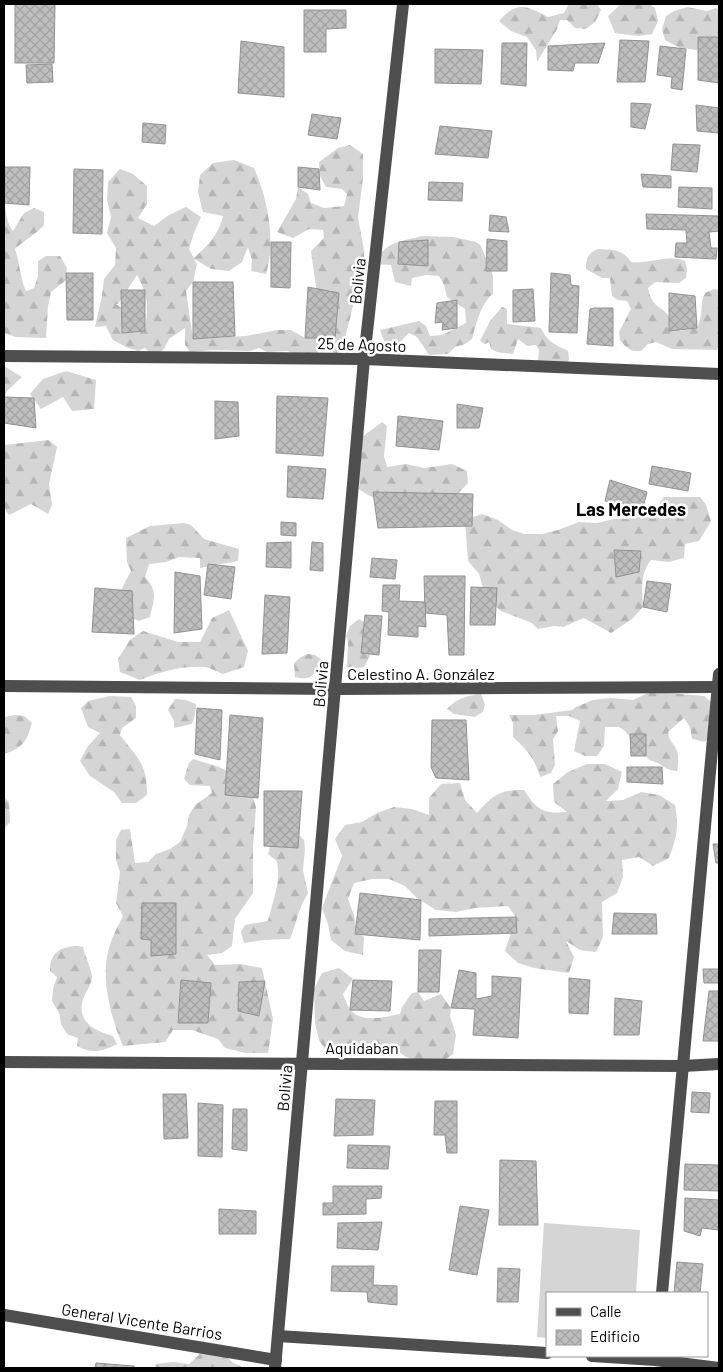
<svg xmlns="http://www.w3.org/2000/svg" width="723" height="1372" viewBox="0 0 723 1372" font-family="Barlow,sans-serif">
<defs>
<pattern id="forest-firs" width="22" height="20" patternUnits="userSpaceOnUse" patternTransform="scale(1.25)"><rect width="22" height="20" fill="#d5d5d5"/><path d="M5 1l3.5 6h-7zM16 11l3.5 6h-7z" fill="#b5b5b5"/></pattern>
<pattern id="building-cross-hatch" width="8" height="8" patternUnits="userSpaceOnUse" patternTransform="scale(1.25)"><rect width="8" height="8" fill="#bebebe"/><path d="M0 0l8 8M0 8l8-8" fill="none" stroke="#a2a2a2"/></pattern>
</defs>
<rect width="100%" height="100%" fill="#fff"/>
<!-- forest -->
<g fill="url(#forest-firs)" fill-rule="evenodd">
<path d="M569 4H597L601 10 595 22 586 29 575 28 567 20H560L557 29 537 62 536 50 527 37 511 31 499 21C517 0 527 6 548 17L564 13Z"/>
<path d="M621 4H649L655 8 658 21 652 34 639 36 615 33 608 16Z"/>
<path d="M687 7 707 11 716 8 719 10V34L712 43 698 50 680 48 665 40 662 29 666 16 674 11Z"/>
<path d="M350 145 363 154V178L358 218 364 250V268L361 288 355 298 342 350 335 354 331 350 318 346V354H298L287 351 267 352 259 348 250 351 213 350 190 352 185 345V328L169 339 164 349 154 357 145 348 138 351 126 347 113 340 106 326 95 327 102 296 104 279 115 265 116 248 107 233 111 217 107 200 108 182 120 169 133 174 147 186V204L138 218 154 226 169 215 186 207 201 217 194 233 189 249 194 258C209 244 218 236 223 216L203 212 198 192 200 175 213 163 234 160 254 168C268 200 276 240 266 274L251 271 252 260 248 247 242 262 229 271 211 269 194 259 197 264 193 282 186 291 193 339 246 336 277 330H291L305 338 328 329 317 294 311 251 324 238 323 230 309 229 293 238 277 232 296 199 298 187 308 194 311 203 324 208 344 206 347 194 342 189 326 187 320 176 319 162 338 148ZM137 275C149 297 148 306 145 331L122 333V308L116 304H118Z"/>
<path d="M4 203C7 214 6 222 13 231L24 213 34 208 44 212V225C35 235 25 240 15 249 20 263 20 278 26 291L34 288 38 276V261L46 256H60L67 268 66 280 51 292 48 306 46 338 16 337 4 333Z"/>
<path d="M422 236 453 237 476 242 481 246 493 276V294C482 301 475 326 472 339L465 344 455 347 448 354 429 355 417 337 409 333 394 348 386 347 380 330 419 321 426 326 430 336 442 335 466 323 465 309 447 297 444 285 439 276 426 275 412 278 411 286 395 282 391 265 375 264C385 241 400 242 422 236Z"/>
<path d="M598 249C614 250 622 249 631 262 650 264 667 254 685 261L687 269 686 278 679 283 655 282 648 288C652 309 661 304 670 318 673 323 675 327 680 331L697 328C704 315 699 305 705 293L714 289 719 290V345L717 350 672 349 656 342 648 344 641 351H633L626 347 620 340 619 332 631 309 627 301 618 300 612 296 610 278H602L586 269C586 258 588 253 598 249Z"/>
<path d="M502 307 507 309V324L541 328C547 341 555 345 568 351L569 359 567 364 538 361 539 350 536 345 527 346 518 339 513 354 497 352 491 349 489 342 485 344 480 341 490 321Z"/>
<path d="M4 366 22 377 7 391 4 399Z"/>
<path d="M66 371 96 380 94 409 72 411 63 397 41 409 30 394 43 379Z"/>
<path d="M382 422 387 426 384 456 387 467 406 464 424 468 452 464 467 471 468 483 453 499 383 502 368 495 359 489 362 437Z"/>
<path d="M49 440 57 447 49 484 52 505 48 514 31 504 9 515 4 508V445Z"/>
<path d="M664 497H700L706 505 711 521 699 541 685 544 684 558 669 562 651 560C640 573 642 590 643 607L632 619 611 633 584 618 563 627 554 626 538 629 532 623 501 611 486 598 479 574 468 561 465 520 482 514 498 520 512 530 525 534H542L558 530 579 522 597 523 614 519 636 518 655 509Z"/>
<path d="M184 523 191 525 204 539 239 549 238 561 200 568V558L179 557 166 562 149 564 145 577C158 590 154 601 150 617L139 621 124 615 118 602 123 586 131 571 127 562 126 538 150 526Z"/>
<path d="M229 610 248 651 244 667 223 674C218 672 211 668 205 667 185 665 158 672 140 680L120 672 118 659 130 640 143 631 178 642H200L212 618Z"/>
<path d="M359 619 364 622 370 656 364 667 352 669 347 667 348 642 346 636 350 626Z"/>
<path d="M308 654 315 655 321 659 322 665C312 675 311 681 295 677L294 663 301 657Z"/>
<path d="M648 693H669L704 696 711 702 714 731 705 742 692 739 690 727 684 718 668 732C670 744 674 742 677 751 679 757 678 765 677 771 663 770 661 762 649 760L625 731 619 727H605L604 746 597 756H585L574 751 580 721 569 716H556L558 731 553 739 555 765 551 773 540 777C535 759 527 750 513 737V723L509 715H534L572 710 576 707 593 700 611 698 633 700Z"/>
<path d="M481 694 485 705 483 712 475 717 454 714 447 709C457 698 466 696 481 694Z"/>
<path d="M110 696 131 697 136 706V718L122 728 120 735C138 759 147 763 147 795L136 803H122L114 792 90 776 80 761 88 746 100 733 88 727 81 708 88 701Z"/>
<path d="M175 699 186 700 196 704 195 715 192 724 174 728V721L168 710Z"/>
<path d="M15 715 24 716 32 723C27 741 23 748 4 754V717Z"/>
<path d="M193 759 219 767 248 781 256 807 253 847V893L235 919 232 946 222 953 207 955 215 965 240 964 262 968 273 1019 268 1053H246L225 1048 218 1039 192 1030H173L165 1042 123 1046C111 1018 100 978 109 948 112 937 118 926 123 916L116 903 120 872 116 860V840L121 830 130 829 135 863 148 862 156 854 170 849 180 842 187 826 189 815 195 805 212 793 210 786 190 785 184 779 189 763Z"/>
<path d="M587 764H605L622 772 618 789 606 801 623 800 641 792 659 795 675 805C679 828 677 837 669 858L653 866 639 857 622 860 623 877 617 893 602 902 603 937 596 952 580 950 566 941 574 957 569 973 534 968 518 963 505 951 516 917 508 906 475 908 456 912 436 910 417 898 405 886 389 879H372L354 883 348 899 354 915 357 933 364 937 363 955 345 951 331 940 328 924 322 908 342 856 335 839 345 825 362 822 377 813 394 807 412 809 429 815V798L441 784 460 783 465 800 477 813C494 794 499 790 524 790 537 810 543 814 567 812L554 802 553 784 568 772Z"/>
<path d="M4 797 9 802 10 822 4 829Z"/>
<path d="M296 832 304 840 305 848 303 870 308 893C299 907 296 924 290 939L264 940 244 943 241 932 245 925 268 921C273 900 281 884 277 861L268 854 272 840Z"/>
<path d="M77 946 83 947C85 956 92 970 92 977 91 986 86 991 83 999 76 1022 95 1031 113 1036L117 1044C102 1052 92 1054 77 1046L78 1038 67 1034 61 1024 59 1013 52 1001 53 989 57 977 50 971C50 953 59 947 77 946Z"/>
<path d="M339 968 353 979 343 994C345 999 347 1005 350 1009 361 1024 385 1017 400 1014L402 1007 412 993 418 992 424 1001 441 994 451 1008 450 1016 456 1035 453 1054 439 1064 423 1062 406 1057 392 1047 375 1046H358L344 1055 328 1054 319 1040 315 1023 314 989 322 973Z"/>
<path d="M219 1350 232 1362 244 1368H156L155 1364 173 1362 189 1364 202 1352Z"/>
</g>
<!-- pitch -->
<path fill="#d5d5d5" d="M544 1223 640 1230 636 1293H547V1338L537 1337Z"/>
<!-- building -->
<g fill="url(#building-cross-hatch)" stroke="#929292">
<path d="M15 4H55L54 63H15Z"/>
<path d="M304 10H346V28L326 29V52H304Z"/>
<path d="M698 37H719V83L698 80Z"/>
<path d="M620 40 649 41 645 82H617Z"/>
<path d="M241 41 284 47V97L238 93Z"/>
<path d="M502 43H527L526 86 501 84Z"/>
<path d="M605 43 598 63H575L573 71 548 70V46Z"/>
<path d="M660 46 686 49 682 90 671 88 672 77 657 75Z"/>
<path d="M435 49 483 50 481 84 435 83Z"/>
<path d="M52 64 53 82 27 83 26 65Z"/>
<path d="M631 103 651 104 645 129 631 127Z"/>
<path d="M696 105 719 108V133L697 131Z"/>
<path d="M312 114 341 118 337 139 308 135Z"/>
<path d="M143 123 166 125 165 144 142 142Z"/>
<path d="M440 126 492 131 488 158 435 154Z"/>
<path d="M673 144 700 145 697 172 671 170Z"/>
<path d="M4 167H30L29 205 4 203Z"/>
<path d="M298 167 319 169 320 190 298 187Z"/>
<path d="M74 169 103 170 102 234 73 233Z"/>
<path d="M641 174 671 176V188L643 187Z"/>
<path d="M429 182 463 183 462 201 428 200Z"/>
<path d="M679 187 712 188V209L678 207Z"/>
<path d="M646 214 719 216V231L709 232 711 248H717L716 259 675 257 676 243H687L686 230 647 229Z"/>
<path d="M490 215 506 217 509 232 489 231Z"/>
<path d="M487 239 507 241V271H486Z"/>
<path d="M428 240V266L398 264 399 242Z"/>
<path d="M271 242H291L290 288 271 287Z"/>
<path d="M66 273H93V320H67Z"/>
<path d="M551 273 570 275 571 285 579 286 577 333 549 332Z"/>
<path d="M193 282H233L235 336 193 339Z"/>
<path d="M308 287 339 293 335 338H305Z"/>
<path d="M533 289 535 321 513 322V290Z"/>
<path d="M121 290H145V331L122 333Z"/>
<path d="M669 293 695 296 697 328 669 331Z"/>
<path d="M457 300V328L442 330 443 322 435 323 437 303Z"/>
<path d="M594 308H613V346L587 344 590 309Z"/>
<path d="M277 396 328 398 323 456 276 453Z"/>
<path d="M4 397 34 398 36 428 4 423Z"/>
<path d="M215 401 238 402 239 436 215 439Z"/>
<path d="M457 404 483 408 479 428H457Z"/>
<path d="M398 416 443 421 439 450 396 446Z"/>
<path d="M288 466 326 469 323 499 287 497Z"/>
<path d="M652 466 691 473 688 491 649 484Z"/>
<path d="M610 480 647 492 643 508 605 501Z"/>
<path d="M373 492 473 494 472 526 378 528Z"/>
<path d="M281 522 296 523V536L281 535Z"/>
<path d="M291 542V568L266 567 267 543Z"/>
<path d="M312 542 323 543V571L310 570Z"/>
<path d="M614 550 641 551 639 572 616 577Z"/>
<path d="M372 558 397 560 395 579 370 577Z"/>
<path d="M208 564 235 567 231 599 204 595Z"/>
<path d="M175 572 200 576 202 629 174 633Z"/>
<path d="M424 576H465L464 655H449L447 615 425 613Z"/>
<path d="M647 581 671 584 667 612 643 607Z"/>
<path d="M383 585H400L399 601 425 602 426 627 418 626V637L388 635 389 612 382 611Z"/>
<path d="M471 587 497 588 495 625H470Z"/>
<path d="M95 588 132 591 134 634 92 632Z"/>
<path d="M265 595 290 597 287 653 262 654Z"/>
<path d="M365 615 382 616 379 655 361 653Z"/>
<path d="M197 708 222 710 220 760 195 754Z"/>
<path d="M230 715 263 718 258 798 225 795Z"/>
<path d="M432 720H466L469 780 436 778 431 767Z"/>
<path d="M630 734H646V756H631Z"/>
<path d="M627 767H662L663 784 627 782Z"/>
<path d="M264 791H302L298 848 264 846Z"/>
<path d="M713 844H719V863H716Z"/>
<path d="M360 893 421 900 420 940 355 934Z"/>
<path d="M142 903H176V954L151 956V940L141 939Z"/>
<path d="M614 913 656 914 657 934H612Z"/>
<path d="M516 917 517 933 429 936V919Z"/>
<path d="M419 950H441L439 992H418Z"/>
<path d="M703 969H719V983H704Z"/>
<path d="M459 970 476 973V999L492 996V976L521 978 518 1038 473 1035 475 1009 451 1008Z"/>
<path d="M569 978 590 980 588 1014 569 1013Z"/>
<path d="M181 980 211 983 208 1023H178Z"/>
<path d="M353 980 392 981 390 1011 350 1010Z"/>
<path d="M265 981 259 1016 238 1011 239 982Z"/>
<path d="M709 991H719V1041H703Z"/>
<path d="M615 998 642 1001 639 1035H614Z"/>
<path d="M692 1092 710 1093 709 1113 691 1112Z"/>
<path d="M163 1094H186L188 1138 164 1139Z"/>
<path d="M336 1099 375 1100 373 1135 334 1136Z"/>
<path d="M435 1101H457V1153H447L445 1135H434Z"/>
<path d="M198 1103 223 1105 222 1157 198 1156Z"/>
<path d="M233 1109H247V1151L232 1149Z"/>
<path d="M348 1145 390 1146 388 1169 347 1168Z"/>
<path d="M500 1160 536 1161 538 1225H499Z"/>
<path d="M685 1164 719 1165V1191L684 1190Z"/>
<path d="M333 1186H382L381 1198 366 1199V1214L323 1215V1203H333Z"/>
<path d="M685 1198 719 1200V1230L702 1228 700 1236 684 1231Z"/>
<path d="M460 1206 489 1210 477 1275 449 1270Z"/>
<path d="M219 1209 256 1211V1234H219Z"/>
<path d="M382 1222 378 1250 337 1248 338 1223Z"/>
<path d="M677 1262 703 1264 700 1293H674Z"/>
<path d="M332 1266H374L373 1285 397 1286V1305L368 1302 367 1292 331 1291Z"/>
<path d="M498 1268 520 1269 518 1302H497Z"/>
<path d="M96 1363 134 1366V1368H95Z"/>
</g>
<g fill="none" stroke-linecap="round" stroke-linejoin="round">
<!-- minor -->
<g stroke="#4e4e4e" stroke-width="12">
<path d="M4 356 364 359 719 374"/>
<path d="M4 686 335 689 719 687"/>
<path d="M4 1062 683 1066 719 1064"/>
<path d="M662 1293 719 674"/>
<path d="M4 1315 276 1360"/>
<path d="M278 1336 547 1353"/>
<path d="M592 1356 655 1360 719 1368"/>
<path d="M275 1368 364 359 403 4"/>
</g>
</g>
<g text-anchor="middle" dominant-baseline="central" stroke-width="5" stroke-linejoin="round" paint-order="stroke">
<!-- street labels -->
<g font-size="16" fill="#000" stroke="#fff">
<text transform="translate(357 281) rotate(-84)">Bolivia</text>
<text transform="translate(362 344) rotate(2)">25 de Agosto</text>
<text x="421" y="673">Celestino A. González</text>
<text transform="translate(320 684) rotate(-85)">Bolivia</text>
<text x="362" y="1047">Aquidaban</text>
<text transform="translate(284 1088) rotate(-85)">Bolivia</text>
<text transform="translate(142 1321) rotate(9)">General Vicente Barrios</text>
</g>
<!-- neighbourhood labels -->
<g font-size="18" font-weight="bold" fill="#000" stroke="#fff">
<text x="631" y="509">Las Mercedes</text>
</g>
</g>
<!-- border -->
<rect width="723" height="1372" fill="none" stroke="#000000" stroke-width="10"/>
<!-- legend -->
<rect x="546" y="1292" width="162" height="65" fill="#ffffff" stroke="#999999"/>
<rect x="556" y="1308" width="25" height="8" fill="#4e4e4e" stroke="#999999"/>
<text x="590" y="1317" font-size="15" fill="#000000">Calle</text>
<rect x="556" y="1330" width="25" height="15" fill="url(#building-cross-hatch)" stroke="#999999"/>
<text x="590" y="1342" font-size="15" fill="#000000">Edificio</text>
</svg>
